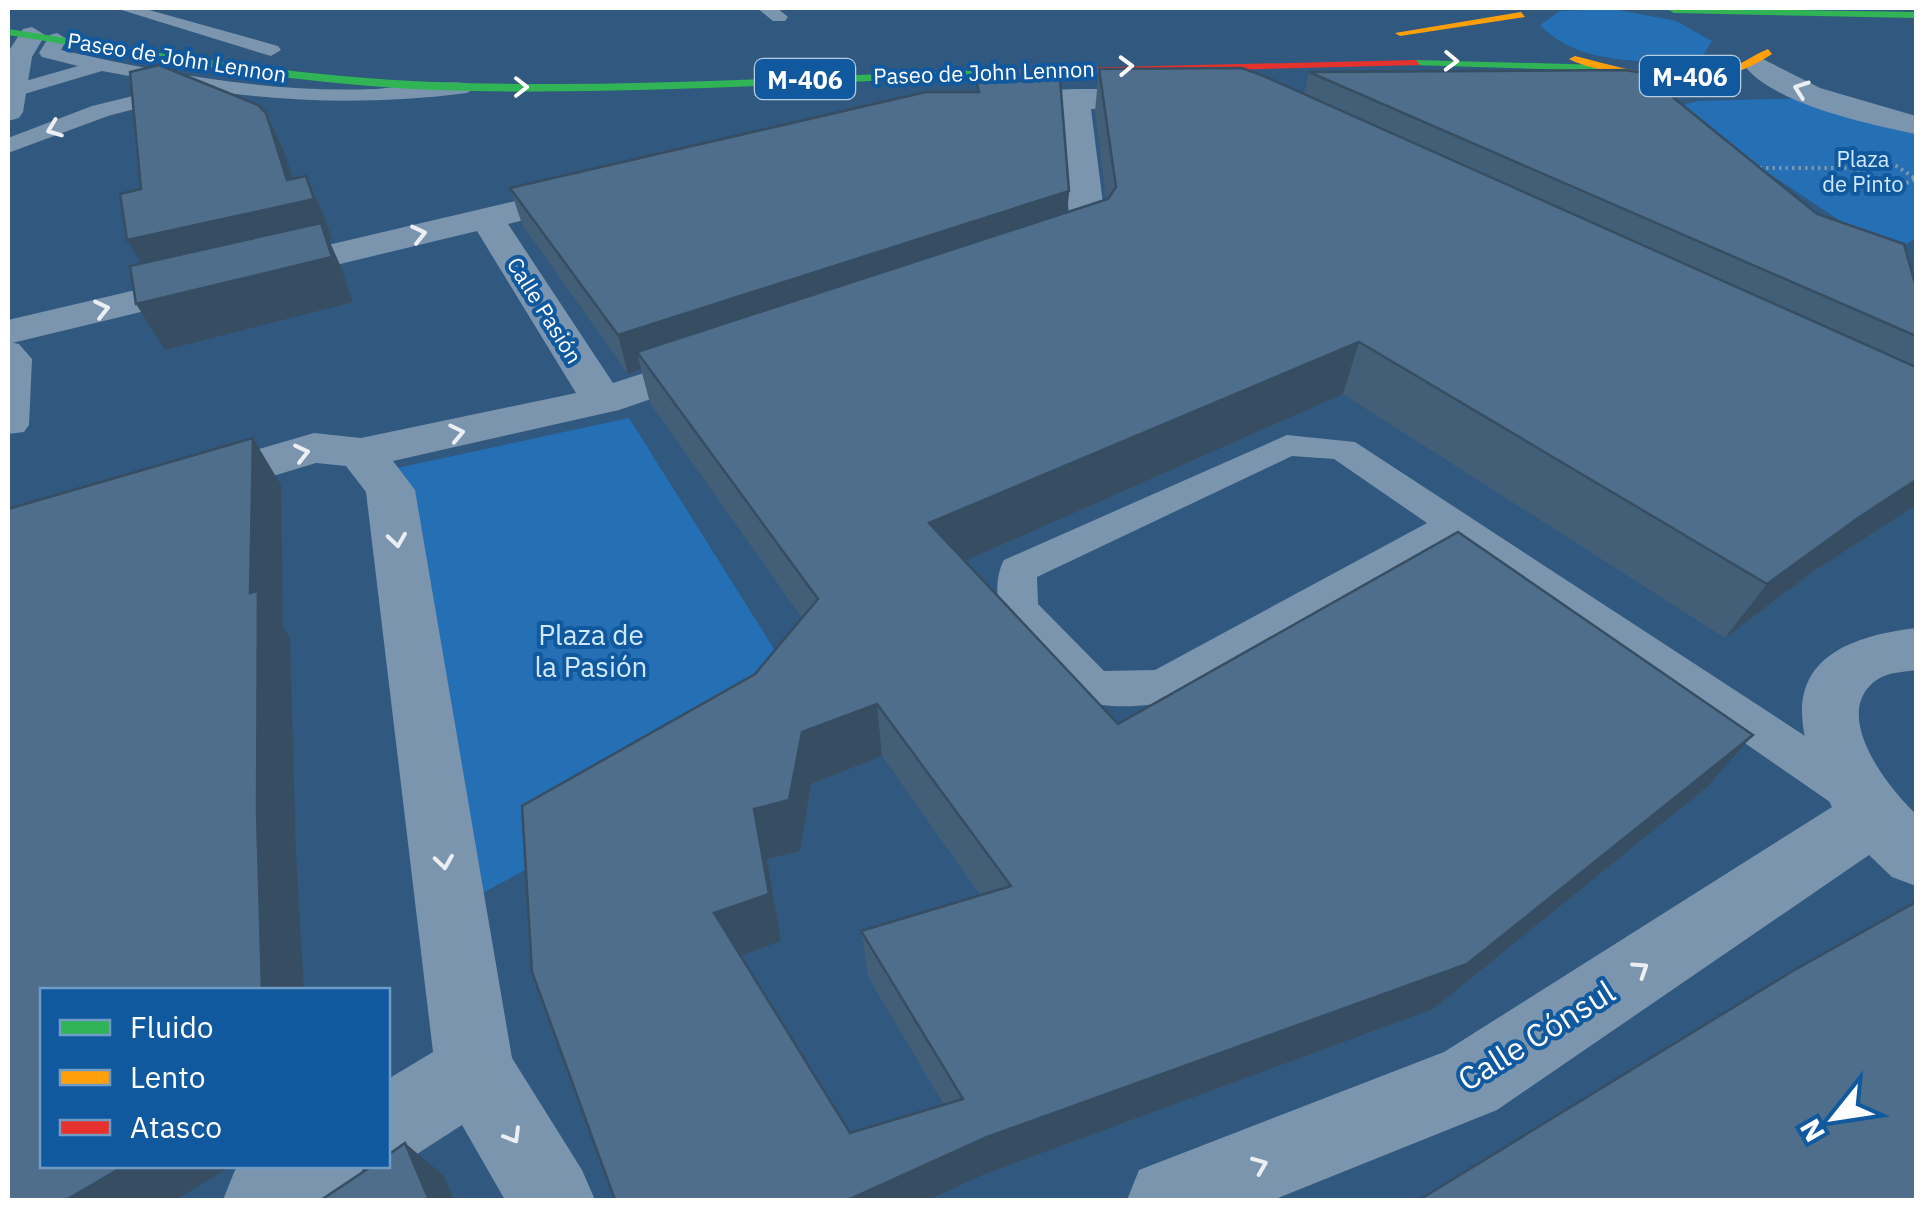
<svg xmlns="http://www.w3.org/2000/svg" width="1924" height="1208" viewBox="0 0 1924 1208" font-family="'IBM Plex Sans',sans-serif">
<rect width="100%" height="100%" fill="#31587e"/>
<!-- green -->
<g fill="#256fb4">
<path d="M1614 9 1676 21 1712 41 1702 57C1653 65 1576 65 1540 25L1560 11Z"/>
<path d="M1813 98 1916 131V238L1890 254 1759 167 1680 106 1698 101Z"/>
<path d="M629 418 798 687 549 857 477 896 397 468Z"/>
</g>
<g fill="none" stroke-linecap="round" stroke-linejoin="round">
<!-- path -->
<g stroke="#7c95ae" stroke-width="4" stroke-dasharray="2.5 4" stroke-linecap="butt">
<path d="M1870 161 1895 165 1916 179C1893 191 1870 182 1850 168L1853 162Z"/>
<path d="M1753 168H1850"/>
</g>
<!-- lane -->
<g fill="#7c95ae" fill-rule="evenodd">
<path d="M115 8H142L278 46 281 50 271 56 264 54Z"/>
<path d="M757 8H777L788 17 785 21H773Z"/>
<path d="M57 33 67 39 61 50C162 73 268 93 373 89 394 88 466 76 477 87L467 93C375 105 284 103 193 88L191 94 108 116 8 153V138L92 106 178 85 102 71 21 95 8 96V86L78 66 42 57 39 53 50 35Z"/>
<path d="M8 342 19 344 32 359 29 425 24 432 8 434Z"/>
<path d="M1287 435 1355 442 1874 781 1881 795 1874 809 1857 815 1840 809 1453 541 1176 699C1148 708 1107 709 1079 700L1004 618C995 603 995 576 1004 560ZM1292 456 1334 459 1427 523 1155 670 1104 671 1038 604 1037 577Z"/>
</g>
<!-- street -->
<g fill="#7c95ae" fill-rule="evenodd">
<path d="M32 27 45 35 32 57 23 112 19 118 8 121V52L23 29Z"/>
<path d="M1757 56 1820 88 1916 116V134C1869 124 1772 104 1743 64Z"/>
<path d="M1075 89H1173L1183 92 1188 98 1183 104 1173 107 1091 109 1107 235 1102 243 1047 260 1034 257 1028 249 1034 241 1070 229 1061 109 989 111 979 108 974 102 979 96 989 93Z"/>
<path d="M588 184 600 187 605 194 600 201 508 224 613 383 715 350 730 354 736 363 730 372 619 410 393 461 415 490 512 1058 582 1170 595 1200H505L462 1125 417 1154 388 1165V1079L433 1052 366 492 346 466 316 463 194 500 177 495 170 484 177 473 314 433 361 438 576 393 477 231 8 344V320Z"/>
<path d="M1916 628V670C1904 672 1889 672 1878 679 1828 712 1888 788 1916 814V886L1892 877 1869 855 1497 1110 1273 1200H1127L1139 1170 1444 1052 1832 807C1779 704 1790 643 1916 628Z"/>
<path d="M242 1166H364L352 1196 343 1200H223L235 1170Z"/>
</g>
<!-- fast -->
<g fill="#30b455" fill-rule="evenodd">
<path d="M1672 8 1916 12V18L1674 13 1669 10Z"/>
<path d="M8 29C150 51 292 77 435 82 619 89 804 76 987 70L993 73 987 76C804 83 619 96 435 90 292 84 150 58 8 35Z"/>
<path d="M1416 60 1605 65 1611 68 1605 71 1412 65Z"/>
</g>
<!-- slow -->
<g fill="#ff9f0a" fill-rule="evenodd">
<path d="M1521 12 1525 17 1400 36 1395 33Z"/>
<path d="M1768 49 1772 54C1723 87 1670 86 1614 72 1599 69 1582 66 1569 59L1575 56C1622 68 1676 85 1725 70 1741 65 1753 55 1768 49Z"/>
</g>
<!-- jam -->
<path fill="#e5322d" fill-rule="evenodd" d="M1416 60 1420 65 987 76 981 73 987 70Z"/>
</g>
<!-- wall -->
<path fill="#435f78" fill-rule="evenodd" d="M1099 69 1304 94 1309 72 1817 214 1916 287V504L1814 571 1725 638 1343 394 965 561 1118 724 1707 787 1433 1009 985 1174 928 1200H615L755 674 802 618 650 403 641 369 628 374 522 224 510 188 977 92V83L1069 191 1067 212 1106 199 1095 111ZM882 756 980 895 861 931 868 977 944 1105 850 1133 740 956 781 941 767 859 800 851 811 784Z"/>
<!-- shaded-wall -->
<g fill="#374d62">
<path d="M266 113 284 151 300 202 306 176 324 216 332 240H329L341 267 353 302 165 350 136 304 153 282 127 240Z"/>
<path d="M1069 191 1066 226 637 352 641 369 628 374 618 335Z"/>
<path d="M1359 342 1343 394 931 576 929 523Z"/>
<path d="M253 438 281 485 283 627 290 638 296 855 304 990H262L250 593Z"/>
<path d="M1916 480V505L1814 571 1725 638 1767 584 1858 518Z"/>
<path d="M877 704 882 756 811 784 800 851 767 859 781 941 730 960 714 913 754 809 802 732Z"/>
<path d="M1753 735 1707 787 1433 1009 985 1174 928 1200H848L987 1137Z"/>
<path d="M405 1143 444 1176 454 1200H429Z"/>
<path d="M124 1166H231L176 1200H66Z"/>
</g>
<!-- building -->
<g fill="#4e6e8c" stroke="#374d62" stroke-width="2.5" fill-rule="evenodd">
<path d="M159 65 258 105 266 113 287 180 306 176 314 199 127 240 120 194 141 189 130 72Z"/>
<path d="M1242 68 1266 77 1916 367V480L1858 518 1767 584 1359 342 929 523 1118 724 1458 532 1753 735 1467 964 987 1137 848 1200H615L532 972 522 806 755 674 818 599 637 352 1108 199 1116 187 1099 69ZM877 704 1011 886 861 931 963 1099 850 1133 714 913 769 894 754 809 789 800 802 732Z"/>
<path d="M1625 70 1643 73 1817 214 1904 244 1916 287V336L1309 72Z"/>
<path d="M1060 79 1069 191 618 335 510 188 926 92H979L977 83Z"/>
<path d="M321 223 332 257 136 304 130 266Z"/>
<path d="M253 438 250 593 258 591 257 811 262 990H42V1166H124L66 1200H8V509Z"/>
<path d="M1916 902V1200H1419L1791 972Z"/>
<path d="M405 1143 429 1200H321L372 1166H388V1155Z"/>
</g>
<!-- one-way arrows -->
<defs><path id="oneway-chevron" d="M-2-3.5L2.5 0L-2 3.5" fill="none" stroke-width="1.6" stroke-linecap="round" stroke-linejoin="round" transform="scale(2.5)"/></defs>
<g stroke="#fff">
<use href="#oneway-chevron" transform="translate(1451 61) rotate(2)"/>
<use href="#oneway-chevron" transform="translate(1126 66) rotate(-2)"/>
<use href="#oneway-chevron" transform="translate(521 87)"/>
</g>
<g stroke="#ebeff3">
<use href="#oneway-chevron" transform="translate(1801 89) rotate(-160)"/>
<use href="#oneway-chevron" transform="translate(54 129) rotate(159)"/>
<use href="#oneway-chevron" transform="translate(419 234) rotate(-13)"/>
<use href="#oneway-chevron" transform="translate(102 309) rotate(-13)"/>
<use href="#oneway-chevron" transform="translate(457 433) rotate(-12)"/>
<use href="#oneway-chevron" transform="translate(302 453) rotate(-13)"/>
<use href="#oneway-chevron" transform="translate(397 540) rotate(82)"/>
<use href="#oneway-chevron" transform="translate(444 862) rotate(82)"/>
<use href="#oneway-chevron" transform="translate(1641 969) rotate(-33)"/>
<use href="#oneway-chevron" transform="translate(513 1136) rotate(59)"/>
<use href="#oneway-chevron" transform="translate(1260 1165) rotate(-22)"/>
</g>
<g text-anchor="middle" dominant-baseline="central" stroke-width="8" stroke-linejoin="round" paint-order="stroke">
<!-- far-street labels -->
<g font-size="22" fill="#fff" stroke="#11599e">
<text transform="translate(177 57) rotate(9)">Paseo de John Lennon</text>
<text transform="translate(984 72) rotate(-2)">Paseo de John Lennon</text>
<text transform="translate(545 310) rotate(58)">Calle Pasión</text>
</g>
<!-- far-park labels -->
<g font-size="22" fill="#cfe8fe" stroke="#11599e">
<text x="1863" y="158">Plaza<tspan x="1863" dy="25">de Pinto</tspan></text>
</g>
<!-- shield labels -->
<g fill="#11599e" stroke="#b8cde2" stroke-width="2.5">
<rect x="1640" y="56" width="100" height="40" rx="8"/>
<rect x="755" y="59" width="100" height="40" rx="8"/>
</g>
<g font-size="25" font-weight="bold" fill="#fff">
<text x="1690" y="76">M-406</text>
<text x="805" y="79">M-406</text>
</g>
<!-- park labels -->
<g font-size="28" fill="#cfe8fe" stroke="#11599e">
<text x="591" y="634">Plaza de<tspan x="591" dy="32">la Pasión</tspan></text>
</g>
<!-- near-street labels -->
<g font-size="32" fill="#fff" stroke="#11599e">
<text transform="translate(1536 1035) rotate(-32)">Calle Cónsul</text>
</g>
</g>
<!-- border -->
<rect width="1924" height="1208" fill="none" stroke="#ffffff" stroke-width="20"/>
<!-- legend -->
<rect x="40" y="988" width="350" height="180" fill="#11599e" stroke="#709bc5" stroke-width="2.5"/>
<rect x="60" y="1020" width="50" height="15" fill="#30b455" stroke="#709bc5" stroke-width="2.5"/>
<text x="130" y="1038" font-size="30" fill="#ffffff">Fluido</text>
<rect x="60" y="1070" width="50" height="15" fill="#ff9f0a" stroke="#709bc5" stroke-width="2.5"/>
<text x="130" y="1088" font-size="30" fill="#ffffff">Lento</text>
<rect x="60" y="1120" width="50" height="15" fill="#e5322d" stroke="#709bc5" stroke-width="2.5"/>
<text x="130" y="1138" font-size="30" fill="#ffffff">Atasco</text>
<!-- north arrow -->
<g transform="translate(1834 1118) rotate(240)" stroke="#11599e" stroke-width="8" paint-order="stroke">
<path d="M0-8L18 38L0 25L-18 38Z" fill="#ffffff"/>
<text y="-15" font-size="28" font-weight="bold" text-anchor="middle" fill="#ffffff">N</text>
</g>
</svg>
